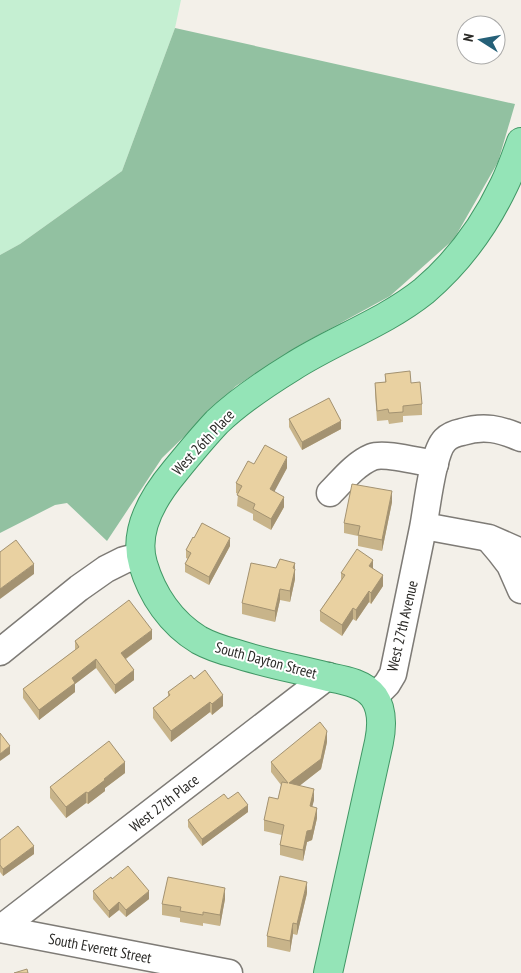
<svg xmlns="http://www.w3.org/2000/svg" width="521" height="973" viewBox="0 0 521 973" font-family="'PT Sans Narrow',sans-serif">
<rect width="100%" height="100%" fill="#f3f0e9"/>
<!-- green -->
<path fill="#c5efd2" d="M0 0H181L175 28 122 171 20 244 0 255Z"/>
<!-- forest -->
<path fill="#92c1a1" d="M175 28 515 104 498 162 454 239 390 296 302 344 236 386 162 458 107 541 67 503 55 505 0 533V255L20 244 122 171Z"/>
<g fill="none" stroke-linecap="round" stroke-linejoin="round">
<!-- minor casing -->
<g stroke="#7e7b76" stroke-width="29">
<g id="minor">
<path d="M330 493C342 481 355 464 372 457 384 452 420 462 435 464"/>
<path d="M424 526 489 538 521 552"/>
<path d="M489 539 500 552 510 565 521 590"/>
<path d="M0 652 79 588 106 569 124 560 140 556"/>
<path d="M374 697 387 684 393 674C403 625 413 577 423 528 427 509 432 453 445 440 449 436 457 433 462 432 484 425 500 429 521 438"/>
<path d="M0 929 328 676"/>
<path d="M0 929 229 973"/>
</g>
</g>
<!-- major casing -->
<g stroke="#419765" stroke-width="30">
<path id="major" d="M328 973 379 742C382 727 383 710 374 697 364 683 343 680 328 677 297 669 264 663 234 653 222 650 210 646 199 640 171 623 152 595 143 564 133 531 154 496 175 471 188 455 202 438 217 422 239 401 266 383 292 367 334 340 384 323 424 291 458 262 485 225 504 185 511 171 516 156 521 142"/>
</g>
<!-- minor -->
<use href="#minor" stroke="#fff" stroke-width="26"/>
<!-- major -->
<use href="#major" stroke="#94e4b7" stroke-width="28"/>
</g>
<!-- wall -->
<g fill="#c8b48a">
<path d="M385 374 411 383 422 404V415L403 416V422L389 424 388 420 377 421 375 393V383L385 382Z"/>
<path d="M289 419 341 429 302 450 289 427Z"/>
<path d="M254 464 287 468 274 491 284 507 271 530 253 520V514L237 506 238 494 236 493V483Z"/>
<path d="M392 502 382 551 358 546V536L344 533V523Z"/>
<path d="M230 546 209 585 185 572V564L188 559 186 558V550Z"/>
<path d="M295 563V579L290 602 280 600 275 622 242 614V603L276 568Z"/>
<path d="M373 569 383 586 371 604 369 602 356 621 353 619 342 636 320 621V611L341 580V573Z"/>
<path d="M152 639 126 659 134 680 115 694 96 668 75 684V692L39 720 23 698V689L75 650V641Z"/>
<path d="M194 679 223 706 212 715 210 712 171 742 153 718V708L168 697V692Z"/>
<path d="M327 742 321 769 299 786 314 800 312 806 317 818 312 840 307 842 303 861 280 855V845L282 835 264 831V820L278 799 281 785 271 772V762Z"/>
<path d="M125 773 105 788V791L88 804 86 803 66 818 50 798V787Z"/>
<path d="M248 812 202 846 188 827V820Z"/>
<path d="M0 840 34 854 3 876 0 872Z"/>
<path d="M112 879 149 899 126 917 119 910 109 918 93 899V891Z"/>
<path d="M307 893 297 935 293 934 290 952 267 947V936Z"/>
<path d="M225 899 220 926 203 923V926L180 922V918L162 915V904Z"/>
</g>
<!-- shaded-wall -->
<g fill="#a39271">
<path d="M341 421V429L302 450V442Z"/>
<path d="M287 457V468L270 500V489Z"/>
<path d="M392 491V502L382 551V540Z"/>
<path d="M284 497V507L271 530V519Z"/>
<path d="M230 538V546L209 585V577Z"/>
<path d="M373 560V571L369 566Z"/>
<path d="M295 563V579L290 602V591Z"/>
<path d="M34 564V574L0 599V589Z"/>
<path d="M383 575V586L371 604V593Z"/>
<path d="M280 589V600L275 622V611Z"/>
<path d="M369 591V602L356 621V610Z"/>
<path d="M353 608V619L342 636V625Z"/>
<path d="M152 630V639L121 662V653Z"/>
<path d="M96 659V668L75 684V692L39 720V710L72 678Z"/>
<path d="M134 670V680L115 694V685Z"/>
<path d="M223 695V706L212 715V704Z"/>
<path d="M210 702V712L171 742V731Z"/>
<path d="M327 731V742L321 769 289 794V783Z"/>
<path d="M10 746V754L0 761V754Z"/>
<path d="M125 762V773L105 788V791L88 804V793L104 779Z"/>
<path d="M314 789V800L310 816V806Z"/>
<path d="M86 792V803L66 818V807Z"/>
<path d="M248 805V812L202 846V839Z"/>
<path d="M317 808V818L312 840 307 842 303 861V850L307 831Z"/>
<path d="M34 846V854L3 876V869Z"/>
<path d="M307 882V893L297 935V924Z"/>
<path d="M225 888V899L220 926V915Z"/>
<path d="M149 891V899L126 917V910Z"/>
<path d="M119 902V910L109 918V911Z"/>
<path d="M293 923V934L290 952V941Z"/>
</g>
<!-- building -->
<g fill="#e9d1a1" stroke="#a39271">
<path d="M410 371 411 383 420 382 422 404 403 406V412L389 413 388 409 377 411 375 383 386 382 385 374Z"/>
<path d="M329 398 341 421 302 442 289 419Z"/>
<path d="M265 445 287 457 270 489 284 497 271 519 253 509 255 504 237 495 242 486 236 483 248 461 254 464Z"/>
<path d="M352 484 392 491 382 540 358 535 360 526 344 523Z"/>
<path d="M202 523 230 538 209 577 185 564 191 553 186 550 193 537 194 538Z"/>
<path d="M16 540 34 564 0 589V552Z"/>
<path d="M357 549 373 560 369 566 383 575 371 593 369 591 356 610 353 608 342 625 320 611 345 575 341 573Z"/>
<path d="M280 559 295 563 293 568 295 569 290 591 280 589 275 611 242 603 251 563 276 568Z"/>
<path d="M129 600 152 630 121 653 134 670 115 685 96 659 72 678 75 683 39 710 23 689 79 647 75 641Z"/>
<path d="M205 670 223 695 212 704 210 702 171 731 153 708 170 695 168 692 191 675 194 679Z"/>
<path d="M320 722 327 731 321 759 289 783 314 789 310 806 317 808 312 830 307 831 303 850 280 845 284 825 264 820 269 797 278 799 282 782 288 783 271 762Z"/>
<path d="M0 733 10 746 0 754Z"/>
<path d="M109 741 125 762 104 779 105 780 88 793 86 792 66 807 50 787Z"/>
<path d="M238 792 248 805 202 839 188 820 224 794 228 799Z"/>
<path d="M18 826 34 846 3 869 0 865V840Z"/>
<path d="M128 866 149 891 126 910 119 902 109 911 93 891 111 877 112 879Z"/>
<path d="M280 876 307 882 297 924 293 923 290 941 267 936Z"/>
<path d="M168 877 225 888 220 915 203 912V915L180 911 181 907 162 904Z"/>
<path d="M27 969 28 973H14Z"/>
</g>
<g text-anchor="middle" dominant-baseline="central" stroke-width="4" stroke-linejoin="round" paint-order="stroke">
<!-- street labels -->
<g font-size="15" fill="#2b2a27" stroke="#fff">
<text transform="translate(203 442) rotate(-47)">West 26th Place</text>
<text transform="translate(402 626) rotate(-77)">West 27th Avenue</text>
<text transform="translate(266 660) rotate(15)">South Dayton Street</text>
<text transform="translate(164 803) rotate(-38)">West 27th Place</text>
<text transform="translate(100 948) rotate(11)">South Everett Street</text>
</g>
</g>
<!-- north arrow -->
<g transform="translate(481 40) rotate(281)"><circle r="24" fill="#ffffff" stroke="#aaaaa9"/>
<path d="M0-4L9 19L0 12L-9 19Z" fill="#256078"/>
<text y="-8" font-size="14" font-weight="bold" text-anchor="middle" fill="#2b2a27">N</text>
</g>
</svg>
